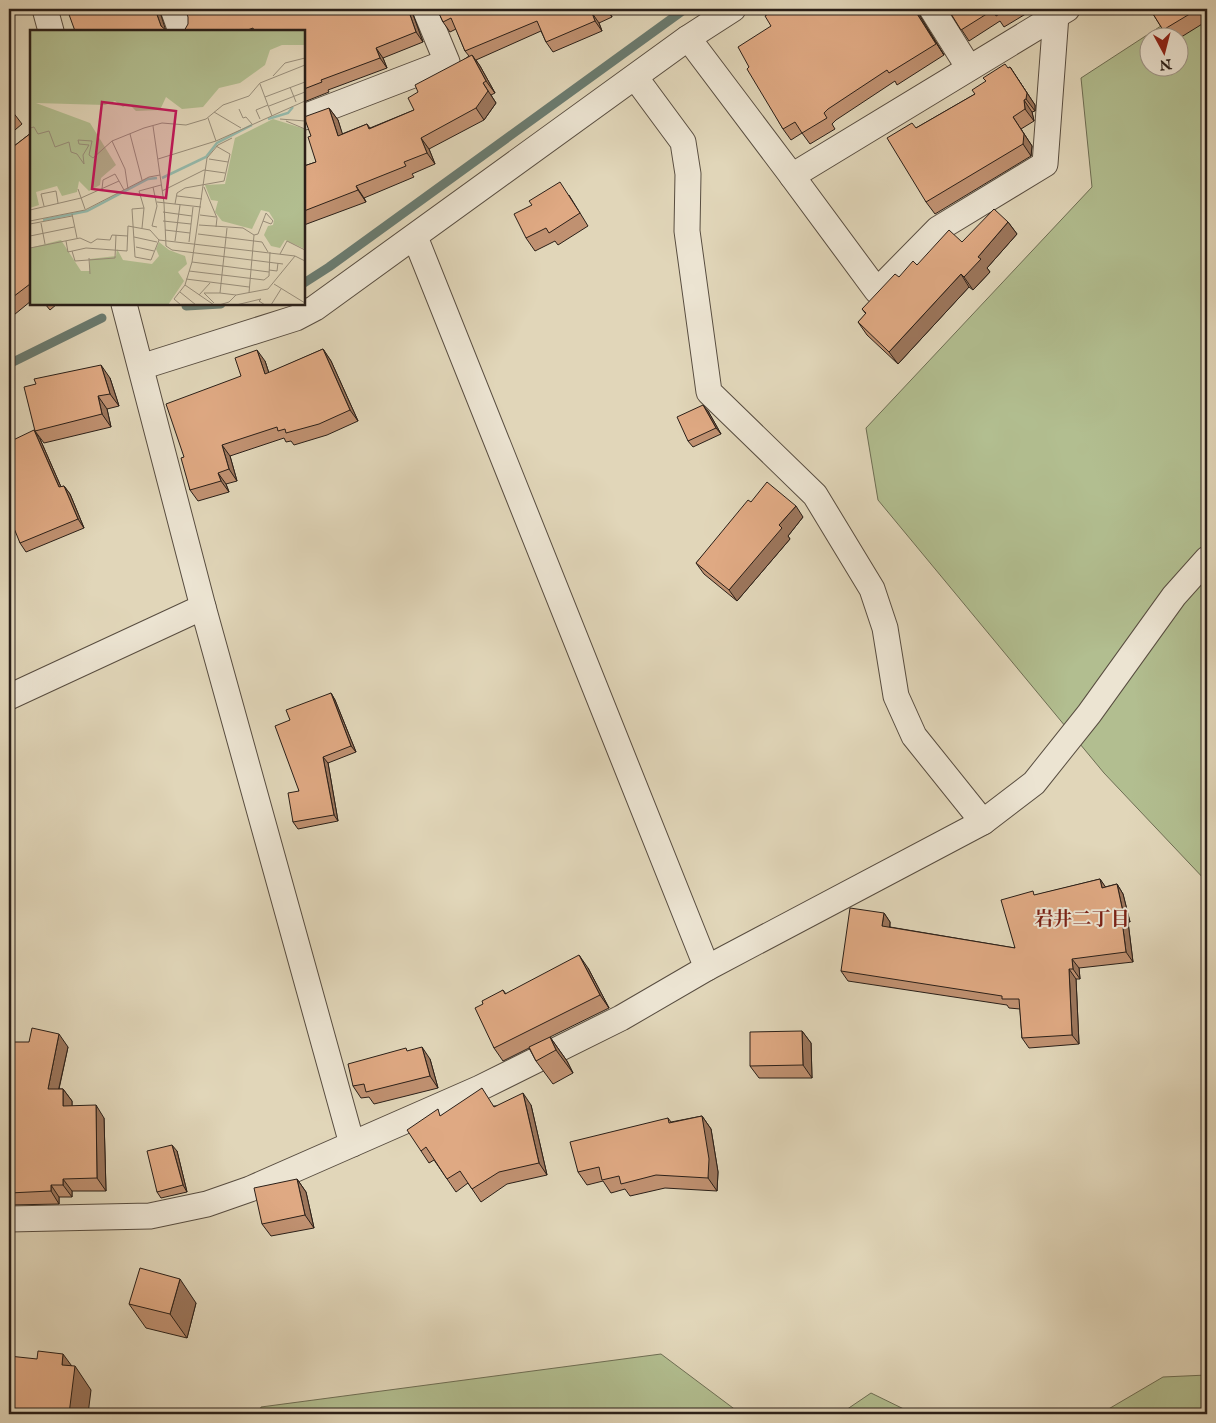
<svg xmlns="http://www.w3.org/2000/svg" width="1216" height="1423" viewBox="0 0 1216 1423" font-family="'IM FELL English','Noto Serif JP',serif">
<rect width="100%" height="100%" fill="#e1d6b9"/>
<filter id="stains"><feTurbulence type="fractalNoise" baseFrequency=".004" numOctaves="4"/><feColorMatrix values="0 0 0 0 .2 0 0 0 0 .09 0 0 0 0 .02 0 0 0 .5 -.17"/></filter>
<radialGradient id="worn" r=".72"><stop offset=".6" stop-color="#630" stop-opacity="0"/><stop offset="1" stop-color="#630" stop-opacity=".3"/></radialGradient>
<!-- green -->
<g fill="#b2be90" stroke="#6e6e54" fill-rule="evenodd">
<path d="M1187 9H1207V882L1104 773 878 500 866 428 1092 187 1081 78ZM1148 38H1178V68H1148Z"/>
<path d="M661 1354 741 1414H259L261 1407Z"/>
<path d="M1207 1375V1414H1100L1163 1377Z"/>
<path d="M871 1393 914 1414H840Z"/>
</g>
<g fill="none" stroke-linecap="round" stroke-linejoin="round">
<!-- stream -->
<g stroke="#6a7b70" stroke-width="9">
<path d="M304 283 329 267 685 9"/>
<path d="M186 306 221 304"/>
<path d="M9 364 102 318"/>
</g>
<!-- street casing -->
<g stroke="#584d40" stroke-width="27">
<g id="street">
<path d="M45 9 51 31"/>
<path d="M173 9 181 31"/>
<path d="M932 9 969 68"/>
<path d="M688 38 792 176 1067 9"/>
<path d="M635 77 683 142 688 174 687 231 709 392 815 495 872 589 885 628 896 696 914 736 983 822"/>
<path d="M304 117 447 62 425 9"/>
<path d="M792 176 877 291 938 229 1045 164 1056 15"/>
<path d="M415 237 707 968"/>
<path d="M124 304 203 607 352 1144"/>
<path d="M141 367 296 318 315 308 688 38 733 9"/>
<path d="M9 697 203 607"/>
<path d="M9 1219 150 1216 207 1204 250 1189 480 1088 621 1018 707 968 983 822 1034 783 1089 714 1174 596 1207 559"/>
</g>
</g>
<!-- street -->
<use href="#street" stroke="#ece4d2" stroke-width="25"/>
</g>
<!-- wall -->
<g fill="#c09171" stroke="#2a1f18">
<path d="M411 9 423 42 383 58 387 68 328 90 329 92 304 102V31H184Z"/>
<path d="M437 9H608L612 17 599 23 602 31 553 52 546 42 541 31 476 60 480 66 495 93 491 95 496 103 484 120 429 149 435 164 412 174 414 177 364 198 366 202 304 225V166L316 162 311 136 329 108 338 120 342 134 367 124 370 128 414 110 418 92 469 56 465 51 456 29 450 32 443 22Z"/>
<path d="M918 9 920 16 944 55 897 85 895 81 836 120 832 124 835 129 810 144 802 133 791 140 783 129 749 67 771 26Z"/>
<path d="M948 9H1034L1004 27 1000 21 969 41Z"/>
<path d="M1150 9H1207V21L1178 39V38H1168Z"/>
<path d="M1010 67 1035 105V111L1032 112 1034 121 1021 129 1032 146 1031 156 935 214 926 202 916 128 975 94Z"/>
<path d="M9 107 22 124 9 135Z"/>
<path d="M31 133V301L9 319V150Z"/>
<path d="M569 195 588 226 558 245 555 241 535 251 526 238Z"/>
<path d="M1008 222 1017 234 987 268 990 272 973 290 969 287 898 364 867 335 858 322 866 314 862 309 899 277 917 265 962 242Z"/>
<path d="M45 304H57L50 310Z"/>
<path d="M323 349 331 361 358 421 327 435 294 445 291 441 286 442 284 438 230 456 237 481 226 484 229 492 198 501 190 490 184 457 265 361 269 373Z"/>
<path d="M110 378 119 406 107 409 111 427 44 443 35 431Z"/>
<path d="M708 411 721 434 693 447 688 441Z"/>
<path d="M40 439 61 487 64 486 70 494 84 528 26 552 20 543Z"/>
<path d="M751 502 803 517 788 536 790 539 737 601 704 574 696 563Z"/>
<path d="M331 693 335 700 356 752 328 763 338 821 298 829 293 822 299 791 290 720Z"/>
<path d="M1100 879 1105 887 1117 884 1123 894 1130 922H1128L1133 962 1079 968 1080 979H1076L1079 1044 1029 1048 1022 1038 1020 1009 1009 1008 1007 1005 848 981 841 971 884 913 890 922V927L1015 948 1036 895Z"/>
<path d="M588 968 609 1008 550 1037 567 1061 573 1073 553 1084 536 1061 529 1048 503 1061 494 1048 483 1004 503 990 506 994Z"/>
<path d="M802 1031 811 1043 812 1078H759L750 1066Z"/>
<path d="M9 1042 68 1047 59 1089H63L72 1101V1106L104 1118 106 1191H72V1197H59V1204L9 1205Z"/>
<path d="M430 1059 438 1088 374 1104 369 1097 361 1098 353 1086Z"/>
<path d="M531 1105 547 1175 507 1184 481 1202 468 1183 456 1192 434 1160 429 1163 421 1151 442 1115 494 1106Z"/>
<path d="M702 1116 711 1129 718 1172 717 1191 665 1188 630 1196 625 1189 611 1193 603 1181 587 1185 578 1172 668 1118 671 1122Z"/>
<path d="M177 1151 187 1192 161 1198 157 1192Z"/>
<path d="M297 1179 306 1192 314 1228 271 1236 262 1224Z"/>
<path d="M196 1303 187 1338 146 1328 129 1304Z"/>
</g>
<!-- shaded-wall -->
<g fill="#9c765c" stroke="#2a1f18">
<path d="M155 9H159L166 31 161 26Z"/>
<path d="M408 9H411L423 42 416 32Z"/>
<path d="M606 9H608L612 17Z"/>
<path d="M914 9H918L920 16 944 55Z"/>
<path d="M592 13 599 23 602 31 595 21Z"/>
<path d="M376 48 383 58 387 68 380 58Z"/>
<path d="M472 55 480 66 495 93 486 81Z"/>
<path d="M1010 67 1035 105V111L1026 99Z"/>
<path d="M483 83 496 103 484 120 476 108Z"/>
<path d="M1024 100 1032 112 1034 121 1025 109Z"/>
<path d="M329 108 338 120 347 148 338 136Z"/>
<path d="M1013 117 1032 146 1031 156 1023 144Z"/>
<path d="M421 138 429 149 435 164 427 153Z"/>
<path d="M356 186 364 198 366 202 358 190Z"/>
<path d="M1008 222 1017 234 987 268 990 272 973 290 964 277 978 257Z"/>
<path d="M961 274 969 287 898 364 889 352Z"/>
<path d="M323 349 331 361 358 421 350 410Z"/>
<path d="M257 350 265 361 273 386 265 374Z"/>
<path d="M101 365 110 378 119 406 110 394Z"/>
<path d="M98 396 107 409 111 427 102 414Z"/>
<path d="M703 405 708 411 721 434 716 428Z"/>
<path d="M34 430 40 439 65 496 59 487Z"/>
<path d="M222 445 230 456 237 481 229 469Z"/>
<path d="M218 473 226 484 229 492 221 481Z"/>
<path d="M64 486 70 494 84 528 78 519Z"/>
<path d="M796 506 803 517 788 536 790 539 737 601 729 590 779 525Z"/>
<path d="M331 693 335 700 356 752 351 746Z"/>
<path d="M323 757 328 763 338 821 334 815Z"/>
<path d="M1100 879 1107 889 1102 888Z"/>
<path d="M1117 884 1123 894 1130 922 1123 912Z"/>
<path d="M884 913 890 922 889 936 882 926Z"/>
<path d="M1121 913 1128 922 1133 962 1126 952Z"/>
<path d="M579 955 588 968 609 1008 600 995Z"/>
<path d="M1072 959 1079 968 1080 979 1073 969Z"/>
<path d="M1069 969 1076 979 1079 1044 1072 1035Z"/>
<path d="M802 1031 811 1043 812 1078 803 1065Z"/>
<path d="M59 1034 68 1047 56 1101 48 1089Z"/>
<path d="M550 1037 567 1061 573 1073 556 1050Z"/>
<path d="M422 1047 430 1059 438 1088 430 1076Z"/>
<path d="M63 1089 72 1101V1118L63 1106Z"/>
<path d="M523 1093 531 1105 547 1175 539 1163Z"/>
<path d="M96 1105 104 1118 106 1191 97 1178Z"/>
<path d="M702 1116 711 1129 718 1172 717 1191 708 1178Z"/>
<path d="M172 1145 177 1151 187 1192 183 1185Z"/>
<path d="M63 1179 72 1191V1197L63 1185Z"/>
<path d="M297 1179 306 1192 314 1228 305 1215Z"/>
<path d="M51 1185 59 1197V1204L51 1191Z"/>
<path d="M180 1279 196 1303 187 1338 170 1314Z"/>
<path d="M63 1354 74 1369 75 1366 91 1390 88 1414H69L62 1365Z"/>
</g>
<!-- building -->
<g fill="#dfa983" stroke="#2a1f18">
<path d="M67 9H155L161 26 167 31H75Z"/>
<path d="M185 9H408L416 32 376 48 380 58 321 80 322 82 304 89V31H254L253 28 245 31H184L188 24V17Z"/>
<path d="M437 9H602L592 13 595 21 546 42 537 21 465 51 451 18 443 22Z"/>
<path d="M776 9H914L936 44 889 73 887 70 828 109 824 113 827 118 802 133 795 122 783 129 747 69 749 67 738 47 771 26 765 16Z"/>
<path d="M948 9H1008L996 16 993 10 961 30Z"/>
<path d="M1150 9H1198L1163 30Z"/>
<path d="M472 55 486 81 483 83 488 91 476 108 421 138 427 153 404 162 406 166 356 186 358 190 304 211V166L316 162 308 137 311 136 304 117 329 108 338 136 367 124 369 129 414 110 408 98 418 92 415 85Z"/>
<path d="M1005 64 1008 68 1010 67 1027 93 1026 99 1024 100 1025 109 1013 117 1024 134 1023 144 926 202 887 138 912 123 916 128 975 94 972 90 986 81 983 78Z"/>
<path d="M9 107 13 112 9 116Z"/>
<path d="M31 133V285L30 284 9 300V150Z"/>
<path d="M560 182 580 213 549 233 546 228 526 238 514 214 532 205 529 201Z"/>
<path d="M994 209 1008 222 978 257 981 259 964 277 961 274 889 352 858 322 866 313 862 309 895 274 899 277 913 261 917 265 949 230 962 242Z"/>
<path d="M1207 262V277L1203 264Z"/>
<path d="M323 349 350 410 319 424 286 433 285 429 278 431 277 427 222 445 229 469 218 473 221 481 190 490 181 458 184 457 166 404 241 376 235 358 257 350 265 374Z"/>
<path d="M101 365 110 394 98 396 102 414 35 431 24 387 36 384 34 379Z"/>
<path d="M703 405 716 428 688 441 677 417Z"/>
<path d="M34 430 59 487 64 486 78 519 20 543 9 516V442Z"/>
<path d="M767 482 796 506 779 525 782 528 729 590 696 563 748 500 751 502Z"/>
<path d="M331 693 351 746 323 757 334 815 293 822 288 793 299 791 275 726 290 720 286 710Z"/>
<path d="M1100 879 1102 888 1117 884 1123 912 1121 913 1126 952 1072 959 1073 969H1069L1072 1035 1022 1038 1019 999H1002V996L841 971 850 908 884 913 882 926 1015 948 1001 900 1033 891 1034 895Z"/>
<path d="M579 955 600 995 494 1048 475 1008 483 1004 482 1001 503 990 505 994Z"/>
<path d="M32 1028 59 1034 48 1089H63V1106L96 1105 97 1178 63 1179V1185H51V1191L9 1193V1042H29Z"/>
<path d="M802 1031 803 1065 750 1066V1032Z"/>
<path d="M550 1037 556 1050 536 1061 529 1047Z"/>
<path d="M422 1047 430 1076 366 1092 364 1084 353 1086 348 1064 406 1048 407 1051Z"/>
<path d="M482 1088 494 1107 523 1093 539 1163 499 1172 472 1189 460 1171 447 1179 426 1147 421 1151 407 1130 438 1109 440 1116Z"/>
<path d="M702 1116 709 1159 708 1178 656 1175 621 1184 619 1176 602 1180 599 1167 578 1172 570 1142 668 1118 669 1123Z"/>
<path d="M172 1145 183 1185 157 1192 147 1151Z"/>
<path d="M297 1179 305 1215 262 1224 254 1188Z"/>
<path d="M140 1268 180 1279 170 1314 129 1304Z"/>
<path d="M38 1351 63 1354 62 1365 75 1366 69 1414H9V1356L37 1359Z"/>
</g>
<g text-anchor="middle" dominant-baseline="central" stroke-width="4" stroke-linejoin="round" paint-order="stroke">
<!-- neighbourhood labels -->
<g font-size="19" font-weight="bold" fill="#7a1f14" stroke="#ece4d2">
<text x="1082" y="920">岩井二丁目</text>
</g>
</g>
<!-- overview -->
<g transform="translate(30 30)">
<rect width="275" height="275" fill="#e1d6b9"/>
<path d="M0 0H275V15H252L240 20 235 35 210 53 189 58 173 77 152 79 136 67 130 80 106 81 99 74 93 77 85 71 75 75 6 73 60 93 86 135 71 148 70 155 59 161 49 151 47 162 32 166 27 156 6 162 9 175 0 178ZM243 89 275 99V219L255 210 250 218 241 216 234 205 238 196 243 195 244 190 239 182 231 180 222 199 192 191 185 182 188 171 181 170 175 155 195 154 205 108ZM31 210 51 241H60V229L86 226 87 219 93 230 122 234 129 226 126 219 129 212 139 220 155 226 157 234 148 242 154 251 138 275H0V218Z" fill="#b2be90"/>
<path fill="none" stroke="#95b9ab" stroke-width="2.5" d="M238 89 258 83 263 77M132 148 176 127 187 113 222 95M13 190 57 181 118 149 127 148"/>
<path fill="none" stroke="#988d79" stroke-width="1" d="M243 46 255 33 275 28M230 54 242 86M260 57 266 72M235 67 275 52M239 76 275 62M209 79 213 88 216 87 222 94M184 82 211 98M178 88 186 111M230 89 226 80 238 75M250 89 275 91M256 91 275 99M123 96 134 173 136 216 142 220 253 234M0 98 4 97 8 104 19 101 25 117 39 112 41 122 47 124 54 134 53 125 59 115 49 114 48 110 62 111 59 125 63 128 82 111 114 98 132 93 156 95 176 89 193 75 219 66 230 53 275 35M100 104 112 150M82 111 95 139 98 159M128 129 186 111 275 71M179 129 198 132M123 157 127 176 122 196 127 197M174 157 187 188 186 197M48 159 55 179M72 159 73 150 85 144 89 151M132 161 174 140 195 143M147 166 172 169M127 172 171 177M145 174 147 163 155 158 194 151 200 124 186 116M14 176 11 164 26 161 28 173M114 178 102 179 105 227 121 230 129 210M0 180 51 168 89 151 94 160M133 182 162 186M42 184 47 208M170 185 186 187M0 191 55 180 119 147 130 145M133 191 161 194M11 193 15 214M0 194 42 186M169 195 213 198 224 205 219 263M112 198 114 178 109 161 131 155M197 198 190 263 206 265 238 259 265 226M135 200 160 203M168 204 232 212 238 222M224 205 228 204 233 191 236 183 243 191 241 194 233 191M0 206 44 197M104 207 127 212M129 210 265 226 275 231M36 211 38 222 56 218 97 221 98 196 120 200 129 210M145 211 150 175M159 212 163 177M106 217 124 221M0 218 50 208 61 213 67 209 80 210 82 205 98 206M42 221 45 231 85 228 86 205M250 224 257 211 275 220M59 228 60 244M162 232 239 242M239 240 247 241 248 233M159 241 234 250 239 246 240 222M156 249 219 257M244 254 275 273M155 255 184 275M150 262 166 275M169 265 180 253M184 273 174 263H190M151 275 144 269 155 255 162 232 177 128 188 115 202 108M189 275 199 272 206 265M206 275 231 269 229 271 235 275M241 275 251 259"/>
<path fill="#c2185b" fill-opacity="0.15" stroke="#c2185b" stroke-width="2.5" d="M72 72 146 81 136 168 62 159Z"/>
<rect width="275" height="275" fill="none" stroke="#2a1f18" stroke-width="2.5"/>
</g>
<!-- margin -->
<rect width="1216" height="1423" fill="none" stroke="#e1d6b9" stroke-width="30"/>
<rect x="10" y="10" width="1196" height="1403" fill="none" stroke="#2a1f18" stroke-width="2.5"/>
<rect x="15" y="15" width="1186" height="1393" fill="none" stroke="#2a1f18"/>
<!-- north arrow -->
<g transform="translate(1164 52) rotate(173)"><circle r="24" fill="#ece4d2" stroke="#9e9588"/>
<path d="M0-4L9 19L0 12L-9 19Z" fill="#8f2418"/>
<text y="-8" font-size="14" font-weight="bold" text-anchor="middle" fill="#2a1f18">N</text>
</g>
<rect width="100%" height="100%" filter="url(#stains)"/>
<rect width="100%" height="100%" fill="url(#worn)"/>
</svg>
